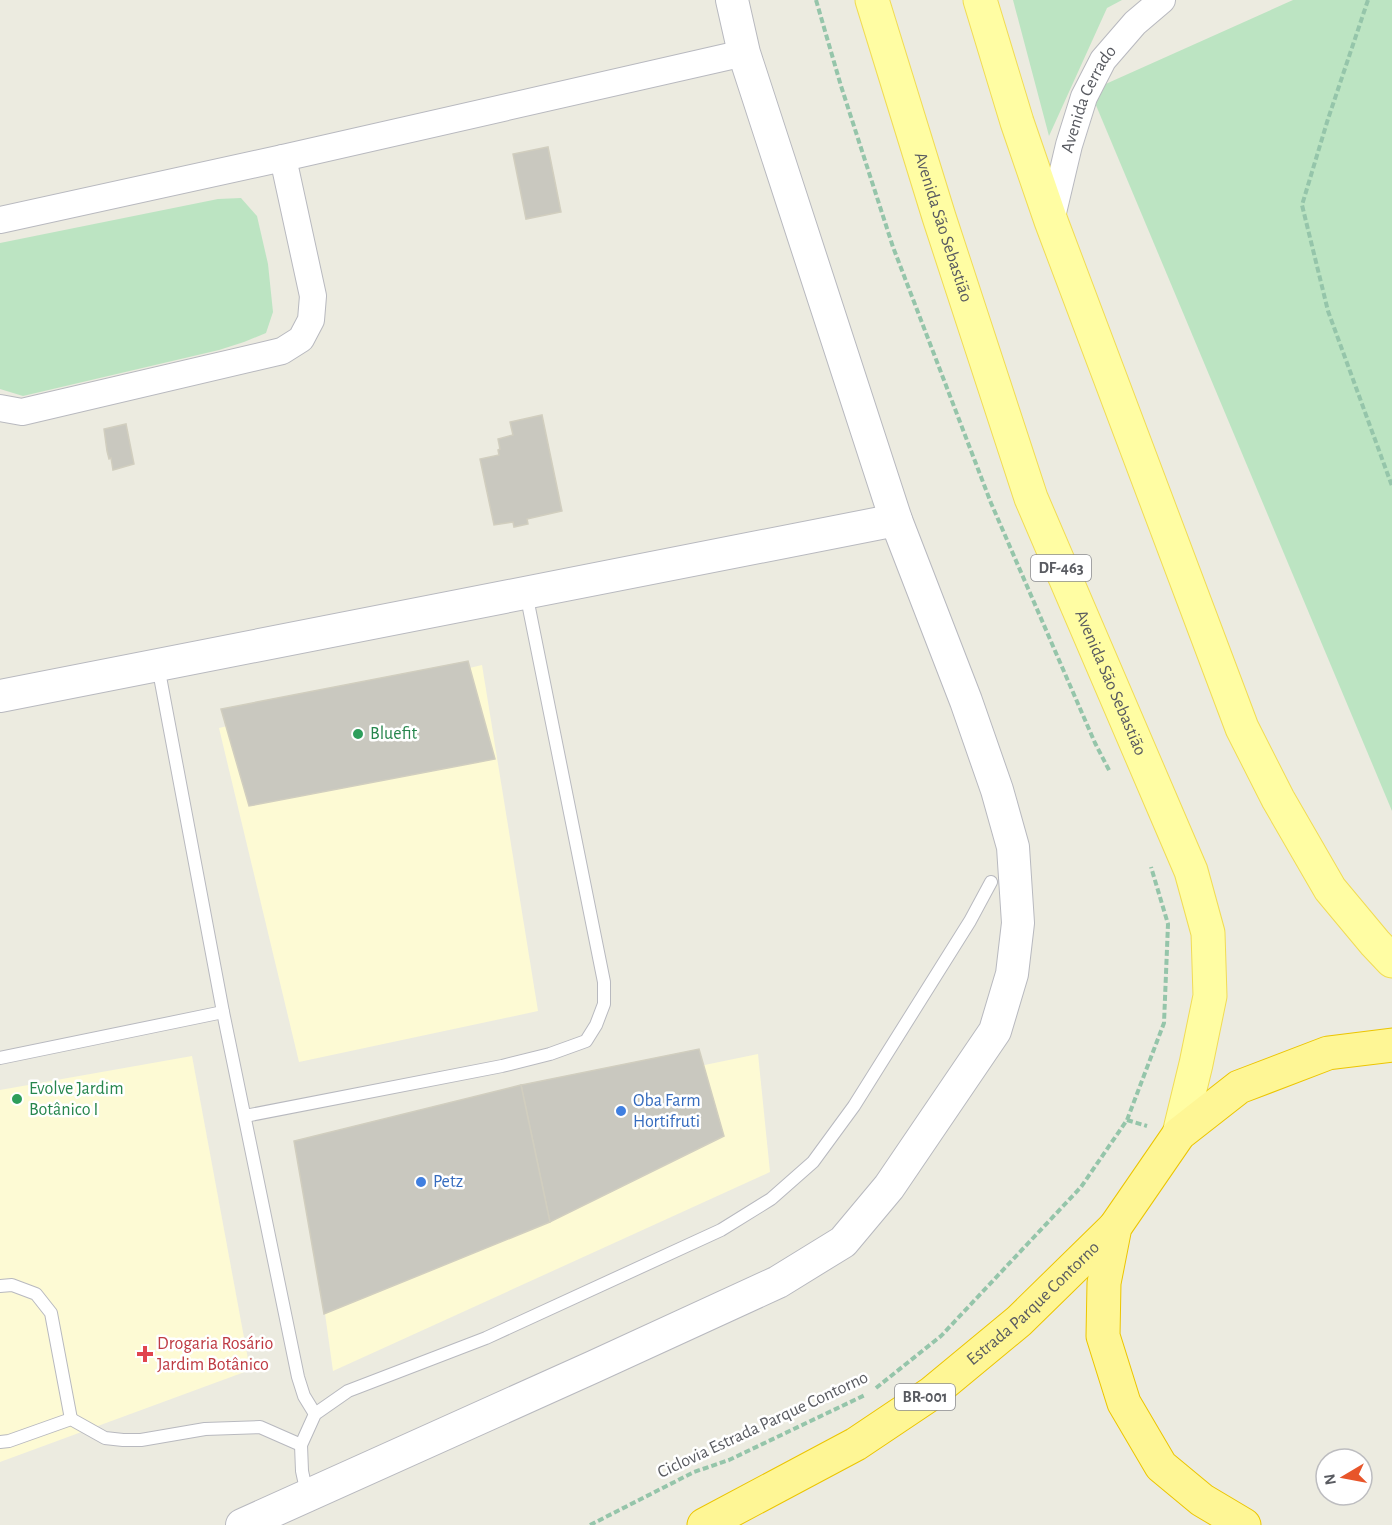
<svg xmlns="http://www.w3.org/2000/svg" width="1392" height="1525" viewBox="0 0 1392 1525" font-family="'Alegreya Sans',sans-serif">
<rect width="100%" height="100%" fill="#ecebe0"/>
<!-- commercial -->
<g fill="#fdfad4">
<path d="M482 665 538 1011 299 1062 219 728Z"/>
<path d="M758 1054 770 1172 333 1371 302 1148Z"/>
<path d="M192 1056 250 1370 0 1462V1090Z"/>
</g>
<!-- green -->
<g fill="#bce4c2">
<path d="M1013 0H1122L1107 8 1049 136Z"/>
<path d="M1293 0H1392V811L1090 91Z"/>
<path d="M241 198 257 216 268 264 273 312 266 333 244 342 219 350 23 396 0 389V243L218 199Z"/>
</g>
<!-- building -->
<g fill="#c9c8bf" stroke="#d1cebf" stroke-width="1.5">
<path d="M548 147 561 212 526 219 513 154Z"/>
<path d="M542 415 562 511 527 519 528 524 514 527 513 522 494 525 480 459 499 455 498 450 500 449 498 439 513 435 510 422Z"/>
<path d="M126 424 134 464 113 470 111 458 109 459 107 451 104 429Z"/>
<path d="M468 661 495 759 249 806 221 709Z"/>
<path d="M699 1049 724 1136 550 1222 521 1085Z"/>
<path d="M521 1085 550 1222 324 1314 294 1141Z"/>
</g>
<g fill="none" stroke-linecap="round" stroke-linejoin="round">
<!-- service casing -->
<g stroke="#b8b9bf" stroke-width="14">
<g id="service">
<path d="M158 666 223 1012 298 1377 304 1396 315 1414"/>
<path d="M0 1058 223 1012"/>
<path d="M245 1116 502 1066 550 1054 586 1041 596 1025 604 1004V982L526 593"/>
<path d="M0 1286 12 1285 36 1294 51 1313 71 1419"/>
<path d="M0 1442 9 1441 71 1419 105 1438 123 1440H141L205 1429 260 1427 301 1445"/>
<path d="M307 1494 302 1471 301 1445 315 1414 348 1391 486 1338 721 1230 771 1199 813 1162 854 1106 970 921 991 882"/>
</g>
</g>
<!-- minor casing -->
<g stroke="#b8b9bf" stroke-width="28">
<g id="minor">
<path d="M0 220 283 158 744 53"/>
<path id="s1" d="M1051 221 1069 145 1084 97 1103 60 1135 23 1162 0"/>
<path d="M0 408 22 412 282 351 301 339 311 320 313 296 283 158"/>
</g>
</g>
<!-- tertiary casing -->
<g stroke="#b8b9bf" stroke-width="34">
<g id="tertiary">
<path d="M0 696 896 520"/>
<path d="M242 1525 593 1367 778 1282 843 1242 889 1187 995 1031 1012 974 1018 923 1013 847 997 790 966 701 896 520 744 53 732 0"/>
</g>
</g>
<!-- primary casing -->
<g stroke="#f1dc55" stroke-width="35">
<g id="primary">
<path id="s2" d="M872 0 939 217 1031 498 1191 871 1208 933 1210 996 1196 1064 1179 1134"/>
<path d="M980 0 1017 122 1051 221 1242 728 1278 799 1330 889 1375 943 1392 961"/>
</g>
</g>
<!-- trunk casing -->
<g stroke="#ecc501" stroke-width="35">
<g id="trunk">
<path id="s3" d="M704 1525 856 1444 932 1393 1019 1321 1115 1227"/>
<path d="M1244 1525 1202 1500 1161 1466 1124 1403 1103 1336 1104 1283 1115 1227 1179 1134 1239 1087 1328 1053 1392 1045"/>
</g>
</g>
<!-- path -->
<g stroke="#95c5aa" stroke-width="4" stroke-dasharray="6 3" stroke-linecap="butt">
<path d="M816 0 841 86 893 247 991 503 1095 743 1110 772"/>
<path d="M1368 0 1328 119 1302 205 1328 311 1392 486"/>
<path d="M1127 1120 1147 1126"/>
<path d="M876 1388 941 1336 1081 1187 1127 1120 1164 1023 1168 924 1151 867"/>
<path d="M590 1525 694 1472 729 1460 865 1395"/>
</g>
<!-- service -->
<use href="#service" stroke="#fff" stroke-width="12"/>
<!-- minor -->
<use href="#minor" stroke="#fff" stroke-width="26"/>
<!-- tertiary -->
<use href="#tertiary" stroke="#fff" stroke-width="32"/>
<!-- primary -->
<use href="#primary" stroke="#fffda3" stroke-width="33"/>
<!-- trunk -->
<use href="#trunk" stroke="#fef695" stroke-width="33"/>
</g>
<!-- markers -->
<g fill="#2e9e5b" stroke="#fff" stroke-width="2">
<circle cx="358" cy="734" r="6"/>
<circle cx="17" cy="1099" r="6"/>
</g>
<g fill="#3f7fe0" stroke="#fff" stroke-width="2">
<circle cx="621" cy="1111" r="6"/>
<circle cx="421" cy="1182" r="6"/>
</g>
<path fill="#e0444e" stroke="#fff" stroke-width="2" d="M142 1345h6v6h6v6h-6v6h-6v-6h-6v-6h6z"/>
<g text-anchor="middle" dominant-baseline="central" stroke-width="5" stroke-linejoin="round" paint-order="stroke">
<!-- shield labels -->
<g fill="#fff" stroke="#8b8c90" stroke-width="1.5">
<rect x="1031" y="555" width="60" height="26" rx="4.5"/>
<rect x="895" y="1384" width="60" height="26" rx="4.5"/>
</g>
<g font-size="16" font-weight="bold" fill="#595b61">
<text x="1061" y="568">DF-463</text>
<text x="925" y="1397">BR-001</text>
</g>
<!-- street labels -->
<g font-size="18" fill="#595b61" stroke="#fff">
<text stroke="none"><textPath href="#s1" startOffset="128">Avenida Cerrado</textPath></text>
<text stroke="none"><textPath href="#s2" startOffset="238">Avenida São Sebastião</textPath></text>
<text stroke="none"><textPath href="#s2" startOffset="724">Avenida São Sebastião</textPath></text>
<text stroke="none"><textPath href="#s3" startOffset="399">Estrada Parque Contorno</textPath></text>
<text transform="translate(763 1425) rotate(-25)">Ciclovia Estrada Parque Contorno</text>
</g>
<!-- leisure labels -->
<g font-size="18" fill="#27864d" stroke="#fff" text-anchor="start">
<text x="370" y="734">Bluefit</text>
<text x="29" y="1089">Evolve Jardim<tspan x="29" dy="21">Botânico I</tspan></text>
</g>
<!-- shop labels -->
<g font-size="18" fill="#366cbe" stroke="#fff" text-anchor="start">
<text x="633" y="1101">Oba Farm<tspan x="633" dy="21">Hortifruti</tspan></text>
<text x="433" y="1182">Petz</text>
</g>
<!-- health labels -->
<g font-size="18" fill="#be3a42" stroke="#fff" text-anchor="start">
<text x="157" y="1344">Drogaria Rosário<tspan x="157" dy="21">Jardim Botânico</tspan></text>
</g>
</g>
<!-- north arrow -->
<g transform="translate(1344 1477) rotate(260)"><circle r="28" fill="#ffffff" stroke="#bdbdc0" stroke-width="1.5"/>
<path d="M0-4.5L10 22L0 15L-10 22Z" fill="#e8552a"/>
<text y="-9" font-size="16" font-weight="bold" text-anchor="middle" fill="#595b61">N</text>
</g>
</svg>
